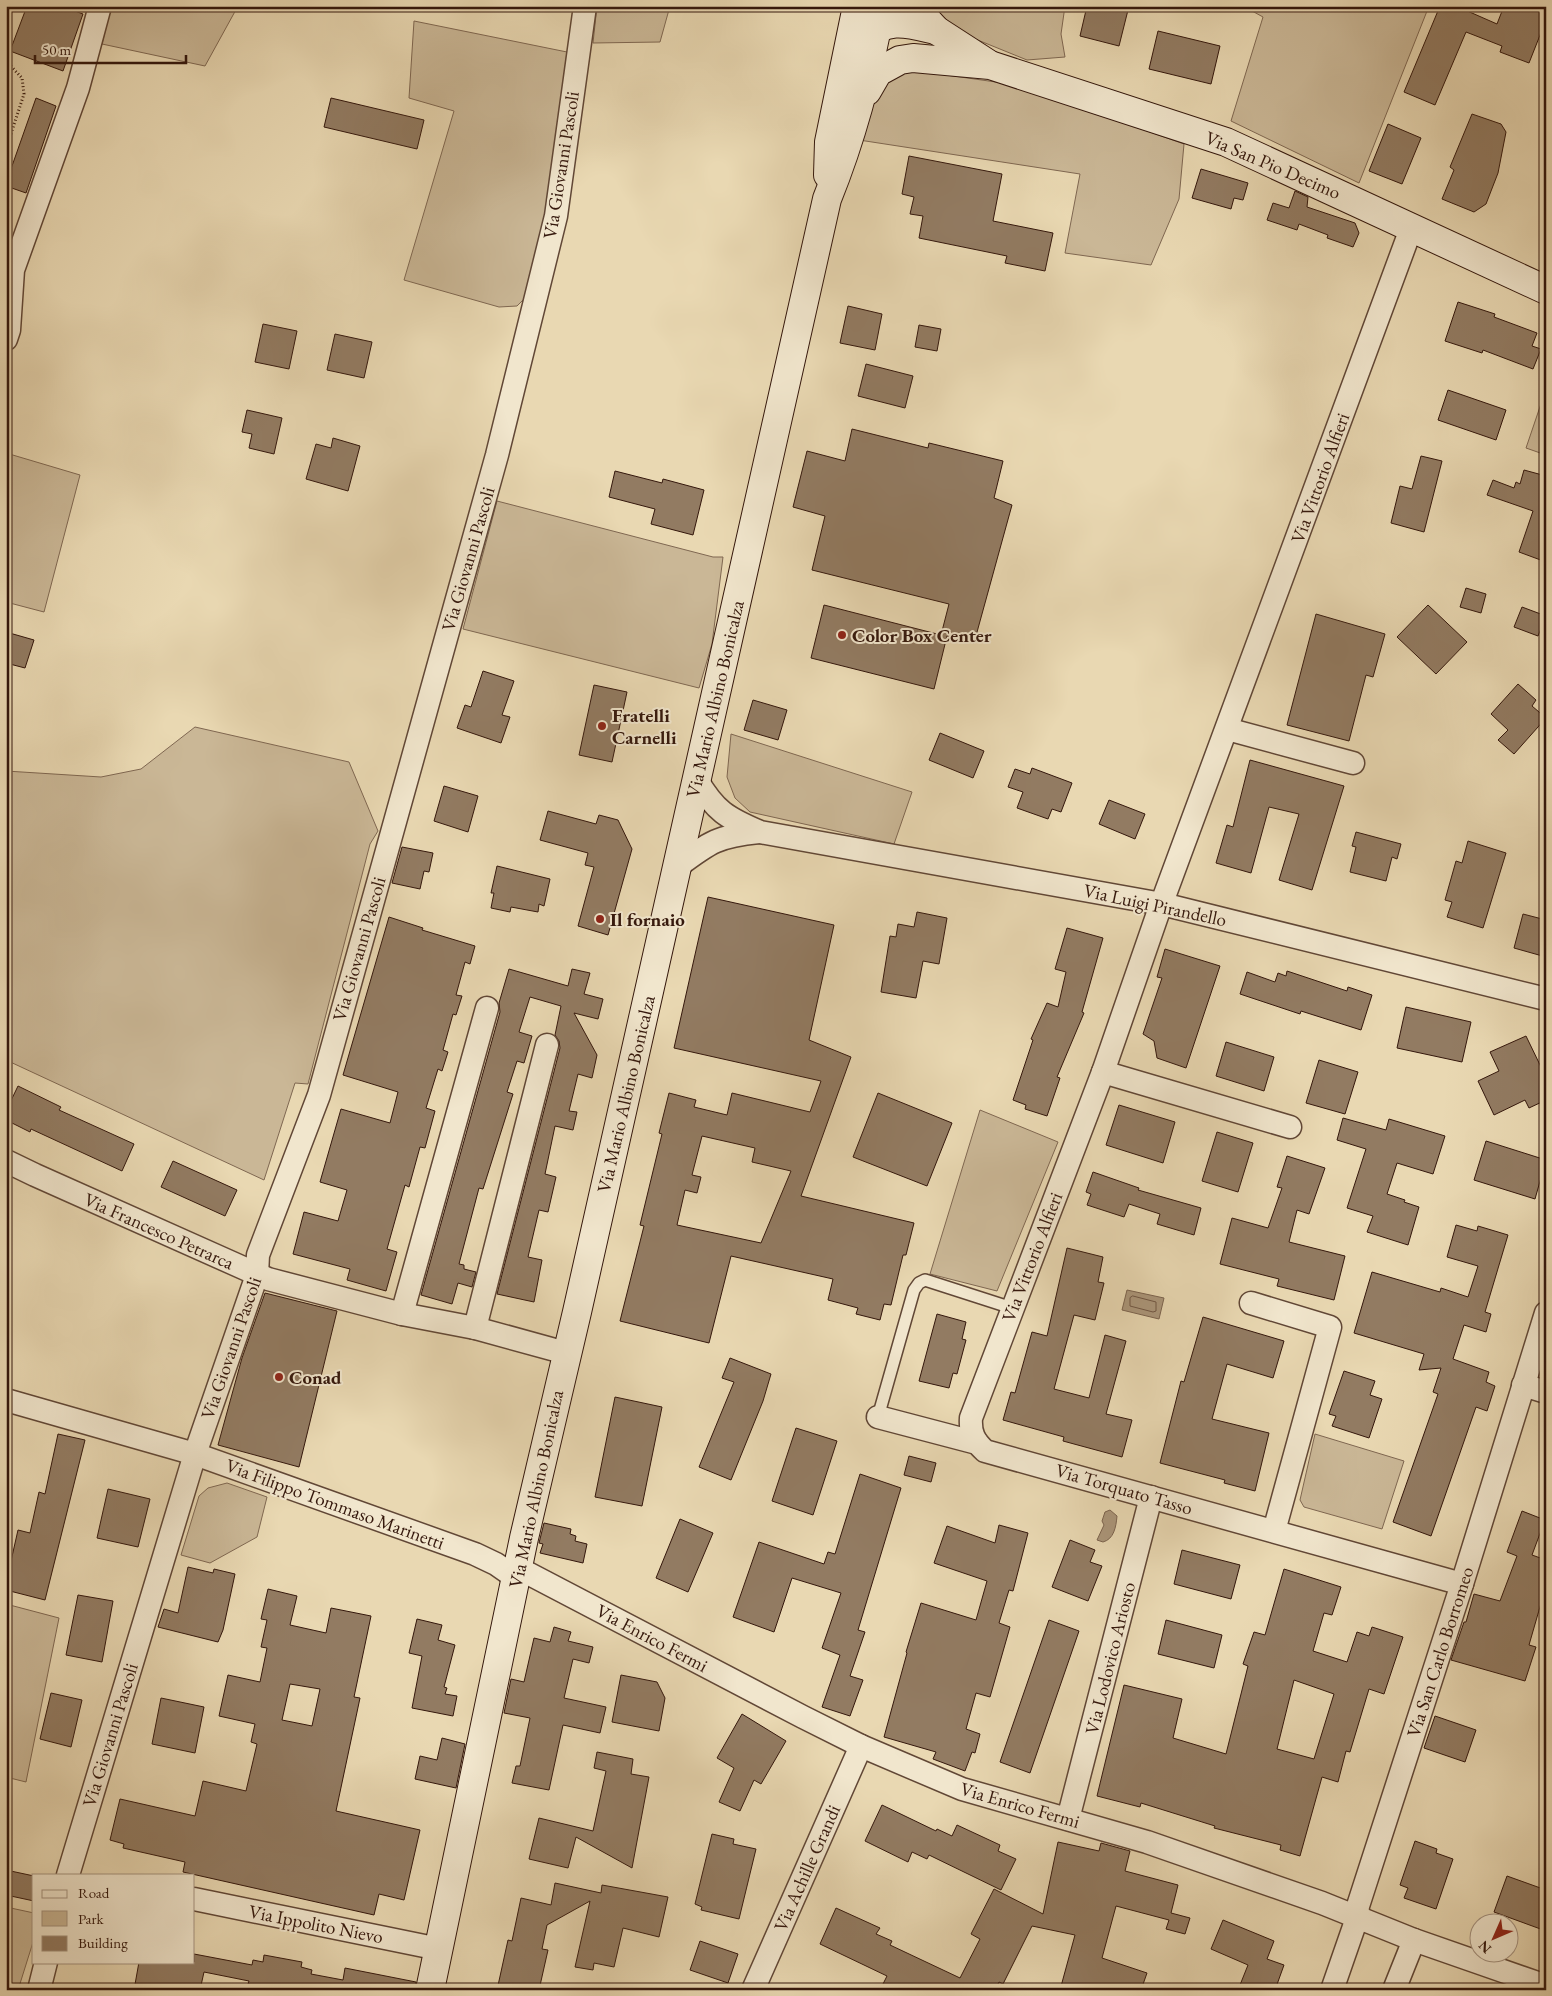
<svg xmlns="http://www.w3.org/2000/svg" width="1552" height="1996" viewBox="0 0 1552 1996" font-family="'EB Garamond',serif">
<rect width="100%" height="100%" fill="#e9d8b2"/>
<filter id="stains"><feTurbulence type="fractalNoise" baseFrequency=".004" numOctaves="4"/><feColorMatrix values="0 0 0 0 .2 0 0 0 0 .09 0 0 0 0 .02 0 0 0 .5 -.17"/></filter>
<radialGradient id="worn" r=".72"><stop offset=".6" stop-color="#630" stop-opacity="0"/><stop offset="1" stop-color="#630" stop-opacity=".3"/></radialGradient>
<!-- green -->
<g fill="#cab796" stroke="#7f6751">
<path d="M111 6H238L205 66 102 44Z"/>
<path d="M597 6H670L660 42 593 43Z"/>
<path d="M923 6H1065L1061 34 1065 57 1027 60 958 32Z"/>
<path d="M1243 6H1429L1359 183 1231 121 1263 17Z"/>
<path d="M414 21 567 52 549 197 528 295 517 306 499 307 404 280 454 111 409 98Z"/>
<path d="M918 71 1017 85 1184 144 1179 199 1151 265 1065 253 1080 174 859 140 875 90 889 76Z"/>
<path d="M1546 389V455L1526 448Z"/>
<path d="M6 453 80 475 44 612 6 602Z"/>
<path d="M497 501 713 557H723L712 644 699 688 463 629Z"/>
<path d="M195 727 349 762 378 831 370 844 308 1084 295 1083 264 1180 6 1060V771L101 777 141 769Z"/>
<path d="M731 734 912 792 894 844 750 812 735 798 727 777Z"/>
<path d="M980 1110 1058 1142 997 1291 930 1274Z"/>
<path d="M1315 1434 1404 1461 1382 1529 1304 1507 1300 1500Z"/>
<path d="M227 1483 267 1497 257 1537 210 1563 181 1555 199 1496 208 1488Z"/>
<path d="M6 1604 59 1618 26 1782 6 1777Z"/>
<path d="M6 1907 34 1913V1939L18 1990H6Z"/>
</g>
<!-- water -->
<g fill="#ab967a" stroke="#7b634e">
<path d="M1127 1290 1164 1298 1159 1319 1122 1310Z"/>
<path d="M1110 1510 1117 1516C1116 1527 1114 1539 1103 1542L1097 1540 1104 1525 1102 1521 1105 1512Z"/>
</g>
<g fill="none" stroke-linecap="round" stroke-linejoin="round">
<!-- shore -->
<path stroke="#705643" stroke-width="1" d="M1133 1296 1156 1302V1311L1153 1312 1130 1306V1298Z"/>
</g>
<!-- building -->
<g fill="#927b62" stroke="#34170c" fill-rule="evenodd">
<path d="M27 6H62L83 14 63 71 10 51Z"/>
<path d="M1087 6H1129L1119 46 1080 36Z"/>
<path d="M1440 6H1456L1497 24 1504 6H1546V20L1529 63 1500 52 1502 46 1466 32 1435 105 1404 92Z"/>
<path d="M1158 31 1220 46 1211 84 1149 69Z"/>
<path d="M36 98 56 106 26 193 6 186V183Z"/>
<path d="M331 98 424 120 417 149 324 127Z"/>
<path d="M1472 114 1501 124 1506 132 1498 173 1486 204 1474 212 1442 199 1454 170 1450 167Z"/>
<path d="M1388 124 1421 138 1402 184 1369 171Z"/>
<path d="M909 156 1002 174 993 221 1053 233 1045 271 1005 263 1007 256 919 238 923 216 910 214 914 197 902 194Z"/>
<path d="M1201 169 1248 183 1243 200 1234 198 1231 209 1192 198Z"/>
<path d="M1295 191 1308 197 1307 207 1355 223 1359 233 1353 247 1327 238 1328 235 1299 224 1297 230 1267 220 1273 203 1289 208Z"/>
<path d="M1458 302 1495 314 1494 317 1537 333 1532 346 1541 349 1533 369 1483 350 1482 353 1445 341Z"/>
<path d="M848 306 882 314 875 350 840 343Z"/>
<path d="M263 324 297 331 289 369 255 362Z"/>
<path d="M919 325 941 329 937 351 915 347Z"/>
<path d="M335 334 372 342 364 378 327 370Z"/>
<path d="M866 364 913 376 905 408 858 396Z"/>
<path d="M1448 390 1506 410 1496 440 1438 420Z"/>
<path d="M247 410 282 418 274 454 249 448 252 434 242 432Z"/>
<path d="M852 429 928 448 929 443 1003 461 994 498 1012 505 974 643 947 636 934 689 811 658 824 605 941 635 949 604 812 570 825 516 793 507 807 451 845 461Z"/>
<path d="M333 438 360 446 348 491 306 479 316 444 331 448Z"/>
<path d="M1421 456 1442 461 1424 532 1391 523 1400 486 1412 489Z"/>
<path d="M1524 470 1546 476V562L1519 552 1533 511 1487 495 1493 480 1514 488 1516 482 1520 484Z"/>
<path d="M615 471 662 483 663 479 704 490 693 535 651 524 655 509 609 497Z"/>
<path d="M1466 588 1486 594 1481 613 1460 607Z"/>
<path d="M1428 605 1467 642 1436 674 1397 637Z"/>
<path d="M1522 607 1546 616 1538 636 1514 627Z"/>
<path d="M1316 614 1385 634 1373 677 1366 675 1349 741 1287 725Z"/>
<path d="M6 632 34 640 25 668 6 663Z"/>
<path d="M483 671 514 681 502 715 510 717 501 743 457 728 465 705 471 707Z"/>
<path d="M1518 684 1536 700 1532 706 1546 718 1514 754 1498 740 1508 730 1491 714Z"/>
<path d="M594 685 627 692 612 762 579 755Z"/>
<path d="M753 700 787 710 778 740 744 730Z"/>
<path d="M940 733 984 751 973 778 929 760Z"/>
<path d="M1250 760 1344 786 1312 890 1279 880 1299 814 1269 807 1251 873 1216 863 1227 825 1233 827Z"/>
<path d="M1032 768 1072 783 1061 812 1052 809 1048 819 1017 808 1023 792 1008 787 1015 769 1030 774Z"/>
<path d="M444 786 478 796 468 832 434 821Z"/>
<path d="M1109 800 1145 814 1135 839 1099 824Z"/>
<path d="M548 811 596 824 599 815 618 820 632 849 608 935 578 926 594 867 585 865 588 853 540 840Z"/>
<path d="M1356 832 1401 844 1397 859 1392 857 1386 881 1350 872 1356 847 1352 846Z"/>
<path d="M1468 841 1506 853 1483 928 1447 917 1452 902 1445 900 1456 861 1462 863Z"/>
<path d="M402 847 433 853 429 872 424 871 420 889 392 883Z"/>
<path d="M497 866 550 879 544 906 539 904 538 912 511 907 510 912 491 908 494 893H491Z"/>
<path d="M708 897 834 925 809 1040 851 1057 801 1196 914 1223 906 1255H903L891 1305 884 1304 880 1320 856 1314 858 1308 828 1300 833 1279 731 1256 709 1343 620 1321 644 1226 640 1225 662 1134 659 1133 669 1093 696 1100 694 1107 727 1115 732 1093 810 1112 821 1081 674 1048ZM702 1136 755 1148 752 1162 791 1171 761 1243 677 1225 685 1190 697 1193 701 1177 692 1175Z"/>
<path d="M917 912 947 918 939 964 923 961 916 998 881 992 890 936 896 937 898 924 914 927Z"/>
<path d="M1523 914 1546 920V957L1514 948Z"/>
<path d="M389 917 423 928 422 930 475 946 470 964 465 962 456 995 462 996 456 1015 453 1014 443 1050 448 1052 442 1071 438 1069 426 1108 435 1111 425 1148 420 1147 409 1187 405 1185 387 1249 397 1252 386 1291 347 1280 350 1269 293 1254 304 1212 338 1221 347 1190 320 1182 341 1109 390 1123 398 1092 343 1075Z"/>
<path d="M1067 928 1103 938 1082 1012 1084 1013 1057 1077 1060 1078 1047 1116 1025 1109 1026 1105 1013 1100 1033 1040 1031 1039 1047 1003 1058 1007 1066 972 1055 969Z"/>
<path d="M1165 949 1220 966 1186 1068 1157 1058 1154 1041 1143 1034 1162 978 1157 977Z"/>
<path d="M509 969 568 986 572 969 590 973 584 994 603 999 598 1019 574 1013 597 1055 592 1078 578 1074 569 1111 577 1112 573 1130 555 1126 545 1174 556 1177 548 1212 539 1210 528 1257 542 1260 534 1302 497 1294 560 1048 559 1041 555 1035 561 1006 530 997 519 1032 532 1036 524 1063 517 1061 507 1092 513 1094 483 1189 479 1188 459 1264 464 1265V1269L476 1272 472 1287 458 1283 452 1304 421 1295 500 1012 499 1003Z"/>
<path d="M1287 971 1347 991 1348 987 1372 995 1361 1030 1301 1011 1300 1014 1240 994 1247 972 1275 982 1278 973 1286 976Z"/>
<path d="M1406 1007 1471 1022 1462 1062 1397 1048Z"/>
<path d="M1526 1036 1541 1067 1546 1065V1100L1529 1108 1525 1100 1494 1115 1478 1081 1499 1071 1490 1052Z"/>
<path d="M1226 1042 1274 1057 1264 1091 1216 1076Z"/>
<path d="M1319 1060 1358 1072 1345 1114 1306 1103Z"/>
<path d="M18 1086 61 1107 59 1110 134 1144 122 1171 31 1129 30 1132 6 1120V1111Z"/>
<path d="M878 1093 952 1123 927 1186 853 1157Z"/>
<path d="M1119 1105 1175 1122 1163 1163 1106 1145Z"/>
<path d="M1343 1118 1386 1130 1389 1119 1445 1136 1433 1174 1397 1163 1387 1194 1405 1200 1404 1202 1419 1207 1408 1245 1367 1232 1373 1216 1347 1208 1366 1149 1337 1140Z"/>
<path d="M1217 1132 1253 1143 1238 1192 1202 1181Z"/>
<path d="M1486 1141 1546 1160 1535 1199 1474 1180Z"/>
<path d="M1287 1156 1325 1168 1309 1214 1297 1210 1289 1242 1345 1256 1334 1300 1277 1286 1279 1279 1220 1264 1232 1218 1268 1228 1282 1188 1277 1187Z"/>
<path d="M173 1161 237 1190 225 1216 161 1187Z"/>
<path d="M1093 1172 1139 1188 1138 1190 1201 1208 1194 1235 1157 1224 1160 1214 1129 1204 1124 1217 1087 1205 1091 1194 1086 1192Z"/>
<path d="M1456 1225 1477 1231 1478 1226 1508 1235 1485 1312 1491 1314 1486 1332 1464 1325 1453 1359 1489 1372 1486 1382 1495 1386 1487 1411 1476 1407 1431 1536 1393 1522 1438 1394 1433 1392 1441 1368 1419 1370 1424 1354 1354 1333 1372 1272 1440 1292 1441 1288 1468 1297 1478 1266 1447 1257Z"/>
<path d="M1067 1248 1103 1257 1098 1282 1104 1283 1095 1320 1074 1315 1054 1389 1089 1398 1105 1335 1126 1341 1106 1414 1132 1420 1122 1457 1063 1441 1064 1437 1003 1420 1011 1392 1015 1393 1032 1332 1047 1336Z"/>
<path d="M265 1293 337 1311 299 1467 218 1445 242 1358Z"/>
<path d="M937 1314 966 1322 962 1339 966 1340 957 1374 953 1373 949 1388 919 1381Z"/>
<path d="M1203 1317 1284 1341 1273 1378 1227 1364 1212 1419 1269 1433 1255 1491 1224 1483 1225 1480 1160 1463 1181 1381 1184 1382Z"/>
<path d="M730 1358 771 1374 763 1401 731 1480 699 1467 734 1382 722 1378Z"/>
<path d="M1344 1371 1375 1381 1370 1395 1382 1399 1369 1438 1332 1426 1336 1416 1329 1414Z"/>
<path d="M615 1397 662 1407 642 1506 595 1497Z"/>
<path d="M796 1428 837 1441 813 1515 772 1501Z"/>
<path d="M58 1434 85 1440 45 1600 6 1590V1560L11 1561 18 1530 30 1533 39 1492 45 1494Z"/>
<path d="M909 1456 936 1463 931 1482 904 1475Z"/>
<path d="M860 1474 901 1488 858 1630 865 1632 850 1676 863 1680 850 1716 822 1707 840 1655 822 1648 841 1593 792 1578 774 1632 733 1617 759 1542 824 1564 828 1552 835 1554Z"/>
<path d="M108 1489 150 1499 138 1547 97 1538Z"/>
<path d="M1522 1511 1545 1520 1532 1555 1546 1560V1586L1529 1645 1536 1647 1525 1681 1451 1660 1464 1622H1466L1474 1594 1500 1601 1517 1556 1507 1552Z"/>
<path d="M680 1519 713 1533 688 1592 656 1578Z"/>
<path d="M544 1523 571 1529 570 1534 576 1536 575 1541 587 1544 583 1563 540 1553 543 1544 539 1543Z"/>
<path d="M999 1525 1028 1533 1013 1591 1009 1590 999 1623 1010 1627 990 1697 976 1693 966 1729 980 1734 975 1753 972 1752 965 1771 933 1759 936 1752 884 1737 907 1653 906 1652 921 1603 976 1620 987 1581 934 1563 947 1526 995 1543Z"/>
<path d="M1070 1540 1095 1550 1090 1562 1102 1566 1088 1601 1052 1587Z"/>
<path d="M1182 1550 1240 1565 1231 1599 1174 1584Z"/>
<path d="M188 1567 213 1573 214 1569 235 1574 223 1630 218 1642 158 1627 164 1609 178 1613Z"/>
<path d="M1284 1569 1341 1587 1332 1615 1324 1613 1313 1651 1347 1662 1357 1632 1369 1636 1372 1627 1403 1637 1384 1694 1369 1689 1350 1752 1346 1751 1338 1782 1322 1777 1300 1856 1280 1850 1281 1845 1214 1828 1215 1826 1141 1803 1140 1807 1097 1796 1124 1685 1182 1699 1173 1738 1226 1754 1248 1666 1243 1664 1254 1632 1265 1635ZM1294 1680 1334 1694 1314 1759 1277 1749Z"/>
<path d="M268 1589 297 1596 290 1625 326 1633 331 1608 371 1616 354 1697 360 1698 336 1811 420 1830 404 1900 379 1894 374 1915 183 1872 185 1862 123 1848 124 1844 110 1840 120 1799 195 1816 203 1781 246 1791 257 1744 251 1742 255 1724 219 1716 228 1675 260 1682 267 1648 261 1647 267 1620 261 1619ZM290 1684 320 1689 312 1726 282 1720Z"/>
<path d="M78 1595 113 1601 102 1662 66 1655Z"/>
<path d="M417 1619 442 1625 438 1640 455 1645 444 1687 447 1688 445 1694 457 1696 453 1716 412 1708 422 1656 409 1653Z"/>
<path d="M1049 1620 1079 1631 1030 1773 1000 1762Z"/>
<path d="M1166 1620 1222 1635 1214 1668 1158 1654Z"/>
<path d="M554 1627 571 1632 568 1641 593 1647 589 1663 573 1659 564 1698 606 1707 600 1733 563 1725 549 1790 512 1783 516 1766H520L530 1718 504 1713 511 1679 524 1682 534 1638 550 1642Z"/>
<path d="M621 1675 657 1682 665 1698 659 1731 612 1722Z"/>
<path d="M51 1693 82 1700 71 1747 40 1739Z"/>
<path d="M161 1698 204 1707 195 1753 152 1744Z"/>
<path d="M742 1714 786 1741 761 1784 754 1780 740 1811 719 1802 734 1768 717 1758Z"/>
<path d="M1435 1716 1476 1730 1465 1762 1424 1748Z"/>
<path d="M442 1738 465 1744 456 1788 415 1779 420 1756 437 1760Z"/>
<path d="M597 1752 633 1759 631 1774 649 1777 632 1868 576 1837 568 1868 529 1859 539 1818 593 1831 606 1771 594 1768Z"/>
<path d="M882 1805 936 1831 937 1829 952 1836 957 1825 1000 1845 998 1851 1016 1859 1001 1890 929 1855 927 1859 912 1852 908 1862 865 1841Z"/>
<path d="M712 1834 734 1839 733 1844 756 1849 739 1919 701 1910 702 1907 695 1904Z"/>
<path d="M1415 1841 1437 1849 1436 1853 1453 1859 1436 1909 1404 1898 1408 1888 1400 1885Z"/>
<path d="M1058 1842 1099 1851 1101 1843 1130 1851 1125 1871 1178 1885 1171 1913 1190 1918 1185 1934 1166 1929 1169 1920 1116 1906 1102 1958 1147 1973 1141 1990H1060L1075 1935 1032 1926 1003 1984 999 1982 995 1990H880L887 1976 820 1944 836 1908 880 1928 876 1934 892 1941 890 1945 960 1978 980 1939 971 1934 994 1889 1043 1914Z"/>
<path d="M6 1870 34 1876V1901L6 1895Z"/>
<path d="M1507 1876 1546 1890V1931L1494 1912Z"/>
<path d="M555 1883 601 1893 602 1885 668 1897 659 1937 623 1928 614 1967 594 1963 593 1970 575 1967 590 1901 547 1925 542 1949 548 1950 539 1990H497L508 1940 512 1941 521 1898 551 1905Z"/>
<path d="M1223 1920 1274 1941 1267 1959 1284 1965 1275 1990H1238L1248 1965 1211 1949Z"/>
<path d="M700 1941 738 1954 728 1983 690 1970Z"/>
<path d="M194 1954 252 1965 253 1960 263 1962 264 1955 302 1962 301 1967 312 1970 311 1974 343 1980 345 1968 416 1982 415 1990H278L248 1984 249 1981 204 1972 200 1990H134L139 1962H194Z"/>
</g>
<g fill="none" stroke-linecap="round" stroke-linejoin="round">
<!-- lane casing -->
<g stroke="#614736" stroke-width="14">
<path id="lane" d="M878 1417 914 1290 919 1283 925 1280 1012 1308"/>
</g>
<!-- street casing -->
<g stroke="#614736" stroke-width="25">
<g id="street">
<path d="M1412 226 1157 916 1103 1072 971 1418C970 1433 974 1441 985 1451L1462 1584"/>
<path d="M6 339 9 330 13 270 78 88 100 6"/>
<path d="M1227 729 1353 763"/>
<path d="M697 780C715 811 727 818 760 832L1162 904 1546 999"/>
<path d="M678 866C710 842 718 836 759 832"/>
<path d="M1103 1072 1290 1127"/>
<path d="M6 1161 35 1175 268 1279 402 1314 475 1328 566 1353"/>
<path d="M1251 1303 1330 1327 1274 1531"/>
<path d="M402 1314 487 1008"/>
<path d="M475 1328 547 1045"/>
<path d="M1523 1385 1546 1392"/>
<path d="M6 1400 195 1454 475 1554 496 1564 516 1578"/>
<path d="M878 1417 977 1443"/>
<path d="M518 1568 803 1717 861 1746 962 1789 1147 1842 1322 1903 1414 1940 1546 1986"/>
<path d="M1068 1819 1151 1497"/>
<path d="M68 1875 195 1454 257 1275 258 1255 319 1095 497 455 556 216 585 6"/>
<path d="M194 1899 439 1949"/>
<path d="M39 1990 46 1962"/>
<path d="M753 1990 861 1746"/>
<path d="M1332 1990 1357 1918 1358 1906 1462 1584 1546 1313"/>
<path d="M1394 1990 1414 1940"/>
</g>
</g>
<!-- secondary casing -->
<g stroke="#34170c" stroke-width="30">
<g id="secondary">
<path d="M914 6 936 30 987 63"/>
<path d="M863 38C890 17 905 23 936 30"/>
<path d="M867 91 878 72 900 60 913 58 990 65 1226 142 1546 290"/>
<path d="M828 175 829 142 857 6"/>
<path d="M430 1990 524 1538 577 1312 827 199C853 135 869 74 881 6"/>
</g>
</g>
<!-- path -->
<path stroke="#34170c" stroke-width="3" stroke-dasharray="1 2.5" stroke-linecap="butt" d="M6 61 22 78 24 94 6 149"/>
<!-- lane -->
<use href="#lane" stroke="#f1e6cd" stroke-width="11"/>
<!-- street -->
<use href="#street" stroke="#f1e6cd" stroke-width="22"/>
<!-- secondary -->
<use href="#secondary" stroke="#f1e6cd" stroke-width="28"/>
</g>
<!-- markers -->
<g fill="#8f2418" stroke="#f1e6cd" stroke-width="2">
<circle cx="842" cy="635" r="5"/>
<circle cx="602" cy="726" r="5"/>
<circle cx="600" cy="919" r="5"/>
<circle cx="279" cy="1377" r="5"/>
</g>
<g text-anchor="middle" dominant-baseline="central" stroke-width="4" stroke-linejoin="round" paint-order="stroke">
<!-- street labels -->
<g font-size="19" fill="#34170c" stroke="#f1e6cd">
<text transform="translate(561 165) rotate(-81)">Via Giovanni Pascoli</text>
<text transform="translate(1273 165) rotate(23)">Via San Pio Decimo</text>
<text transform="translate(1320 478) rotate(-70)">Via Vittorio Alfieri</text>
<text transform="translate(468 559) rotate(-74)">Via Giovanni Pascoli</text>
<text transform="translate(715 699) rotate(-77)">Via Mario Albino Bonicalza</text>
<text transform="translate(1155 905) rotate(12)">Via Luigi Pirandello</text>
<text transform="translate(359 949) rotate(-74)">Via Giovanni Pascoli</text>
<text transform="translate(626 1094) rotate(-77)">Via Mario Albino Bonicalza</text>
<text transform="translate(159 1231) rotate(24)">Via Francesco Petrarca</text>
<text transform="translate(1032 1257) rotate(-69)">Via Vittorio Alfieri</text>
<text transform="translate(231 1348) rotate(-71)">Via Giovanni Pascoli</text>
<text transform="translate(536 1489) rotate(-78)">Via Mario Albino Bonicalza</text>
<text transform="translate(1124 1489) rotate(16)">Via Torquato Tasso</text>
<text transform="translate(335 1504) rotate(20)">Via Filippo Tommaso Marinetti</text>
<text transform="translate(652 1638) rotate(28)">Via Enrico Fermi</text>
<text transform="translate(1440 1652) rotate(-72)">Via San Carlo Borromeo</text>
<text transform="translate(1110 1658) rotate(-76)">Via Lodovico Ariosto</text>
<text transform="translate(110 1735) rotate(-73)">Via Giovanni Pascoli</text>
<text transform="translate(1020 1805) rotate(16)">Via Enrico Fermi</text>
<text transform="translate(807 1868) rotate(-66)">Via Achille Grandi</text>
<text transform="translate(316 1924) rotate(11)">Via Ippolito Nievo</text>
</g>
<!-- poi labels -->
<g font-size="19" font-weight="bold" fill="#34170c" stroke="#f1e6cd" text-anchor="start">
<text x="852" y="635">Color Box Center</text>
<text x="612" y="715">Fratelli<tspan x="612" dy="22">Carnelli</tspan></text>
<text x="610" y="919">Il fornaio</text>
<text x="289" y="1377">Conad</text>
</g>
</g>
<!-- margin -->
<rect width="1552" height="1996" fill="none" stroke="#e9d8b2" stroke-width="25"/>
<rect x="8" y="8" width="1537" height="1981" fill="none" stroke="#34170c" stroke-width="2.5"/>
<rect x="12" y="12" width="1527" height="1971" fill="none" stroke="#34170c"/>
<!-- legend -->
<rect x="32" y="1874" width="162" height="90" fill="#f1e6cd" stroke="#a59380"/>
<rect x="42" y="1890" width="25" height="8" fill="#f1e6cd" stroke="#a59380"/>
<text x="78" y="1898" font-size="15" fill="#34170c">Road</text>
<rect x="42" y="1911" width="25" height="15" fill="#cab796" stroke="#a59380"/>
<text x="78" y="1924" font-size="15" fill="#34170c">Park</text>
<rect x="42" y="1936" width="25" height="15" fill="#927b62" stroke="#a59380"/>
<text x="78" y="1948" font-size="15" fill="#34170c">Building</text>
<!-- north arrow -->
<g transform="translate(1494 1938) rotate(225)"><circle r="24" fill="#f1e6cd" stroke="#a59380"/>
<path d="M0-4L9 19L0 12L-9 19Z" fill="#8f2418"/>
<text y="-8" font-size="14" font-weight="bold" text-anchor="middle" fill="#34170c">N</text>
</g>
<!-- scale -->
<path d="M35 55v8h151v-8" fill="none" stroke="#34170c" stroke-width="2.5"/>
<text x="42" y="55" font-size="15" fill="#34170c" stroke="#f1e6cd" stroke-width="4" paint-order="stroke">50 m</text>
<rect width="100%" height="100%" filter="url(#stains)"/>
<rect width="100%" height="100%" fill="url(#worn)"/>
</svg>
